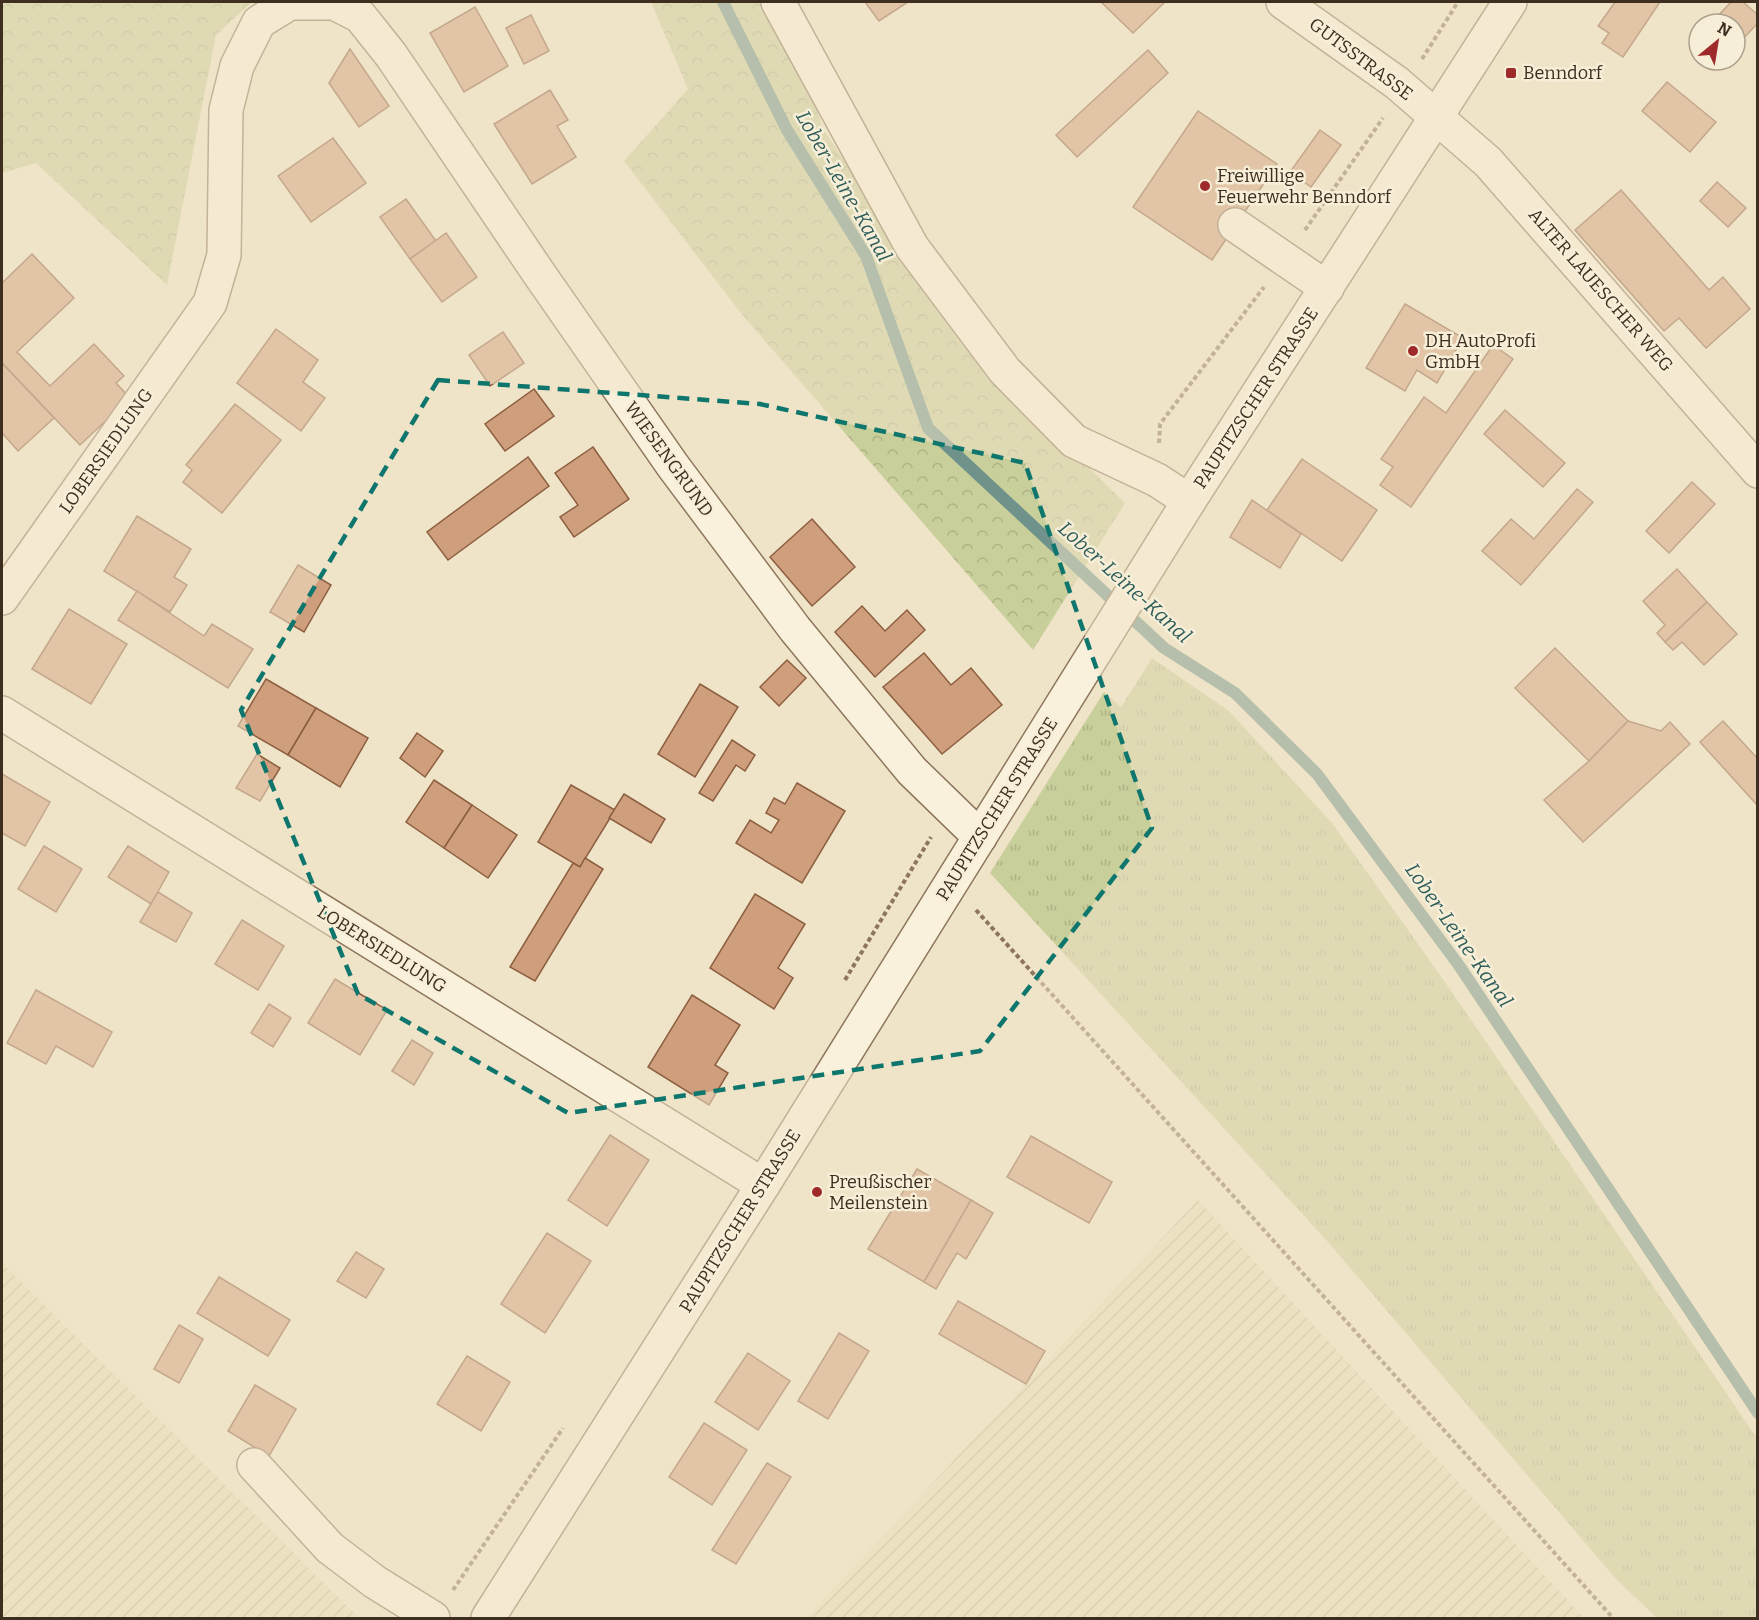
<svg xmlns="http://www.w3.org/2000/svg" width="1759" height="1620" viewBox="0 0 1759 1620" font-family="Bitter,serif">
<defs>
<pattern id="farmland-furrows" width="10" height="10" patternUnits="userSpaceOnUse" patternTransform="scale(1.5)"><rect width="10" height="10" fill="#e6deb5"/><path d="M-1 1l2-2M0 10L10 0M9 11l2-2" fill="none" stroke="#c6bf9b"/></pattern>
<pattern id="grass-tufts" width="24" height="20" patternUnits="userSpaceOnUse" patternTransform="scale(1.5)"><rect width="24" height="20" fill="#c9cf9b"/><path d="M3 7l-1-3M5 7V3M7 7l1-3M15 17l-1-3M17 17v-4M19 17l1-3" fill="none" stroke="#aeb285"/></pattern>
<pattern id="forest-crowns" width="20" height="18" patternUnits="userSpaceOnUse" patternTransform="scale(1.5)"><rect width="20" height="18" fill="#c9cf9b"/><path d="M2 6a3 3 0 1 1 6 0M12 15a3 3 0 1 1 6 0" fill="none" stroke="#aeb285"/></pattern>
</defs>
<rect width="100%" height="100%" fill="#f0e4c8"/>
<!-- farmland -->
<g fill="url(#farmland-furrows)">
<path d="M1198 1200 1584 1618H806Z"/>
<path d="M2 1263 359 1618H360H2Z"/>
</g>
<!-- grass -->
<path fill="url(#grass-tufts)" d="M1152 658 1229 711 1332 823 1452 992 1757 1438V1618H1657L1616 1579 1328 1242 990 873 1104 692 1121 707Z"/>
<!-- forest -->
<g fill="url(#forest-crowns)">
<path d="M2 2H252L216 35 167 285 36 163 2 173Z"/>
<path d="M651 2H783L823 129 975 356 1125 503 1033 650 740 312 624 161 688 89Z"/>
</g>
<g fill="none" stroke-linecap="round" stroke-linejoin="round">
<!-- stream -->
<path stroke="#6f938a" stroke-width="12" d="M723 2 787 130 866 256 928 428 1164 648 1235 693 1317 774 1458 964 1758 1413"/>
</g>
<!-- building -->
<g fill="#cf9f7d" stroke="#8d5f41" stroke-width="1.5">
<path d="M865 2H908L879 21Z"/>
<path d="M1101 2H1165L1133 33Z"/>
<path d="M1615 2H1660L1623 57 1602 43 1609 33 1598 26Z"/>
<path d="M1731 2H1743L1758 15V23L1740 42 1735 37V24H1721L1715 19Z"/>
<path d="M475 7 508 66 464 92 430 33Z"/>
<path d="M531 15 549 51 524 64 506 28Z"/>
<path d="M350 49 389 106 359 127 329 83Z"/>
<path d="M1148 50 1168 73 1077 157 1056 135Z"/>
<path d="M1667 82 1716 122 1690 152 1642 111Z"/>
<path d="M550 90 568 120 557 126 576 157 532 184 494 124Z"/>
<path d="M1198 111 1277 164 1212 260 1133 207Z"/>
<path d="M1320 130 1341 145 1311 187 1290 172Z"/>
<path d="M333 138 366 183 311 222 278 176Z"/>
<path d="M1717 182 1746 208 1728 227 1700 201Z"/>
<path d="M1621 190 1709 290 1723 277 1750 309 1706 348 1679 318 1664 331 1575 230Z"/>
<path d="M406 199 436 241 410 259 380 217Z"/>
<path d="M446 233 477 277 442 302 410 259Z"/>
<path d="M32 254 74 298 17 352 50 386 94 344 124 376 116 383 130 398 80 445 2 363V283Z"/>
<path d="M1405 304 1463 338 1437 383 1417 370 1405 391 1366 368Z"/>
<path d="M276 329 318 360 303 382 325 398 301 431 237 383Z"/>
<path d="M503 332 524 363 490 386 469 355Z"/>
<path d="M1493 345 1513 359 1411 507 1380 485 1393 467 1381 459 1424 397 1446 413Z"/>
<path d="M2 363 54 418 18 451 2 433Z"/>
<path d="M534 389 554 416 505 451 485 424Z"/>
<path d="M235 404 281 440 222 513 183 482 192 470 186 465Z"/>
<path d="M1505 410 1565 463 1543 487 1484 434Z"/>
<path d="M593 447 629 499 574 537 560 517 578 505 555 473Z"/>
<path d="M528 457 549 486 448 560 427 532Z"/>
<path d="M1302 459 1377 510 1342 561 1267 510Z"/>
<path d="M1692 482 1715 504 1669 553 1646 531Z"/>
<path d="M1577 489 1593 502 1521 585 1482 551 1511 519 1534 539Z"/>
<path d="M1252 500 1301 534 1280 568 1230 537Z"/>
<path d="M137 516 191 549 174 577 187 585 170 612 104 571Z"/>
<path d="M812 519 855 567 812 606 770 557Z"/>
<path d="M298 565 331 585 304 632 270 612Z"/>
<path d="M1677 569 1707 602 1665 642 1657 633 1665 625 1643 601Z"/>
<path d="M137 591 204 636 212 624 253 649 228 688 118 620Z"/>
<path d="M1707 602 1737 634 1704 665 1682 642 1673 650 1665 642Z"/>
<path d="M862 606 885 631 907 610 925 630 875 677 835 632Z"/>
<path d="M69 609 127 644 91 704 32 669Z"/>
<path d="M1555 648 1628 721 1589 761 1515 688Z"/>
<path d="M924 653 951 685 971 668 1002 705 942 754 883 687Z"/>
<path d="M787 660 806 678 779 706 760 687Z"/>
<path d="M266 679 316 708 288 755 238 726Z"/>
<path d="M700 684 738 707 695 777 658 754Z"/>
<path d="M316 708 368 738 340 787 288 755Z"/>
<path d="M1628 721 1661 731 1670 722 1690 744 1583 842 1544 800 1589 761Z"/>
<path d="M1723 721 1758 759V806L1700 742Z"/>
<path d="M417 733 443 751 425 777 400 758Z"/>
<path d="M732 740 755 755 745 771 736 765 713 801 699 793Z"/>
<path d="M257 754 280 768 260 801 236 788Z"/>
<path d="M2 774 50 802 25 846 2 833Z"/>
<path d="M434 780 472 805 444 848 406 822Z"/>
<path d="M797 783 845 811 802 883 736 843 750 820 771 833 779 820 766 813 774 798 785 804Z"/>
<path d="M571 785 615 810 580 867 538 842Z"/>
<path d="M624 794 665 819 651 843 609 818Z"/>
<path d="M472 805 517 835 488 878 444 848Z"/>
<path d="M44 846 82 869 56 912 18 889Z"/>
<path d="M128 846 169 872 151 904 108 877Z"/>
<path d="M585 858 603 869 535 981 510 967 573 863 580 867Z"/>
<path d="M158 892 192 913 176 942 140 922Z"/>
<path d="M755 894 805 924 778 968 793 978 774 1009 710 968Z"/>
<path d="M242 920 284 946 258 990 215 964Z"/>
<path d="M335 979 387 1010 360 1055 308 1023Z"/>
<path d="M36 990 112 1032 93 1067 56 1046 46 1064 7 1043Z"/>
<path d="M692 995 740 1025 715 1065 728 1073 709 1105 648 1067Z"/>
<path d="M269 1004 291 1018 273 1047 251 1033Z"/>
<path d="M412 1040 433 1053 414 1085 392 1071Z"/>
<path d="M610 1135 649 1160 607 1226 568 1200Z"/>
<path d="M1031 1136 1112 1182 1089 1223 1007 1177Z"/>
<path d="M917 1169 971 1200 924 1282 868 1249Z"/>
<path d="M971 1200 993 1213 966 1259 957 1253 936 1289 924 1282Z"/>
<path d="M547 1233 591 1261 545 1333 501 1304Z"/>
<path d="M356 1252 384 1269 366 1298 337 1281Z"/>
<path d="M219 1277 290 1320 268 1356 197 1313Z"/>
<path d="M958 1301 1045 1351 1026 1384 939 1334Z"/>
<path d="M179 1325 203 1339 179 1383 154 1369Z"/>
<path d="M839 1333 869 1351 828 1419 798 1401Z"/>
<path d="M748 1353 790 1381 758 1430 715 1402Z"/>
<path d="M467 1356 510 1382 481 1431 437 1404Z"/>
<path d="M255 1385 296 1409 269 1456 228 1431Z"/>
<path d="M704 1423 747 1450 712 1505 669 1477Z"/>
<path d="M767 1463 791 1477 736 1564 712 1550Z"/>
</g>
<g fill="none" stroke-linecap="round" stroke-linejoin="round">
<!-- minor casing -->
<g stroke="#8d765c" stroke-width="36">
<g id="minor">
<path d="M778 2 912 247 1005 371 1074 441 1157 480 1189 501"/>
<path d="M1283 2 1397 83 1488 162 1758 471"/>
<path d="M1235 225 1327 288"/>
<path d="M2 598 210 303 224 255 226 110 237 66 259 22 290 3H334L360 16 391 55 540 275 673 466 795 629 912 771 980 837"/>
<path d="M2 713 763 1185"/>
<path d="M254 1465 330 1548 375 1582 433 1618"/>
<path d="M488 1618 763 1185 1189 501 1510 2"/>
</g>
</g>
<!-- path -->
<g stroke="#8d765c" stroke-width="4" stroke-dasharray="4.5 3" stroke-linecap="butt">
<path d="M1422 59 1458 2"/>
<path d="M1305 230 1383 118"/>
<path d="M1159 443 1160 424 1264 287"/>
<path d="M976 910 1613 1618"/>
<path d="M845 980 931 837"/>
<path d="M453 1590 563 1428"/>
</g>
<!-- minor -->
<use href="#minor" stroke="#faf1dc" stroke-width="33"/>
</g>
<!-- marked area -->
<path d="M0 0H1759V1620H0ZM438 380 760 404 1025 463 1152 828 980 1051 568 1113 358 994 241 710Z" fill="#f0e4c8" fill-opacity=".55" fill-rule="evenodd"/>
<path fill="none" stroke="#0f766e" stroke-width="4.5" stroke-dasharray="12 8" stroke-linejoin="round" d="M438 380 760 404 1025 463 1152 828 980 1051 568 1113 358 994 241 710Z"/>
<!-- markers -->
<g fill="#9e2a2b" stroke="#f7eed8" stroke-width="2">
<rect x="1505" y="67" width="12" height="12" rx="3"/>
<circle cx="1205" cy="186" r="6"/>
<circle cx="1413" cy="351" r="6"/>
<circle cx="817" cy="1192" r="6"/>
</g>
<g text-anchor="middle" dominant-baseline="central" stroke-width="5" stroke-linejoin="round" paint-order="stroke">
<!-- street labels -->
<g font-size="18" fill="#3d2e20" stroke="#f7eed8">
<text transform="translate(1361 59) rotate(37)">GUTSSTRASSE</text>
<text transform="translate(1601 290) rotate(49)">ALTER LAUESCHER WEG</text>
<text transform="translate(1256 398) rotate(-57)">PAUPITZSCHER STRASSE</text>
<text transform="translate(106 451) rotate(-55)">LOBERSIEDLUNG</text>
<text transform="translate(669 459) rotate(54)">WIESENGRUND</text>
<text transform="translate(997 809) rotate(-58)">PAUPITZSCHER STRASSE</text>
<text transform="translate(382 949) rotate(32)">LOBERSIEDLUNG</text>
<text transform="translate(740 1221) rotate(-58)">PAUPITZSCHER STRASSE</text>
</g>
<!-- poi labels -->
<g font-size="18" fill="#3d2e20" stroke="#f7eed8" text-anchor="start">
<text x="1523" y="73">Benndorf</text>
<text x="1217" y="176">Freiwillige<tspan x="1217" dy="21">Feuerwehr Benndorf</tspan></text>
<text x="1425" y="341">DH AutoProfi<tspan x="1425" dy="21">GmbH</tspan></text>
<text x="829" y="1182">Preußischer<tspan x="829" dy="21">Meilenstein</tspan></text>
</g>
<!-- water labels -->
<g font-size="20" font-style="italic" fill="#2f5d5a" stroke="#f7eed8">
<text transform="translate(844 186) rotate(60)">Lober-Leine-Kanal</text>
<text transform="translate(1125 582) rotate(42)">Lober-Leine-Kanal</text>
<text transform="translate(1459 935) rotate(55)">Lober-Leine-Kanal</text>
</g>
</g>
<!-- border -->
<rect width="1759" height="1620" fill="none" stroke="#3d2e20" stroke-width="6"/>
<!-- north arrow -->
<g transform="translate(1717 42) rotate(30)"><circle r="28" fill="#f7eed8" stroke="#ada18e" stroke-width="1.5"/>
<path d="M0-4.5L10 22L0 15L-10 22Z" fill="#9e2a2b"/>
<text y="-9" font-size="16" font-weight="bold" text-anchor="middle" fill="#3d2e20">N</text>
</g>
</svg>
